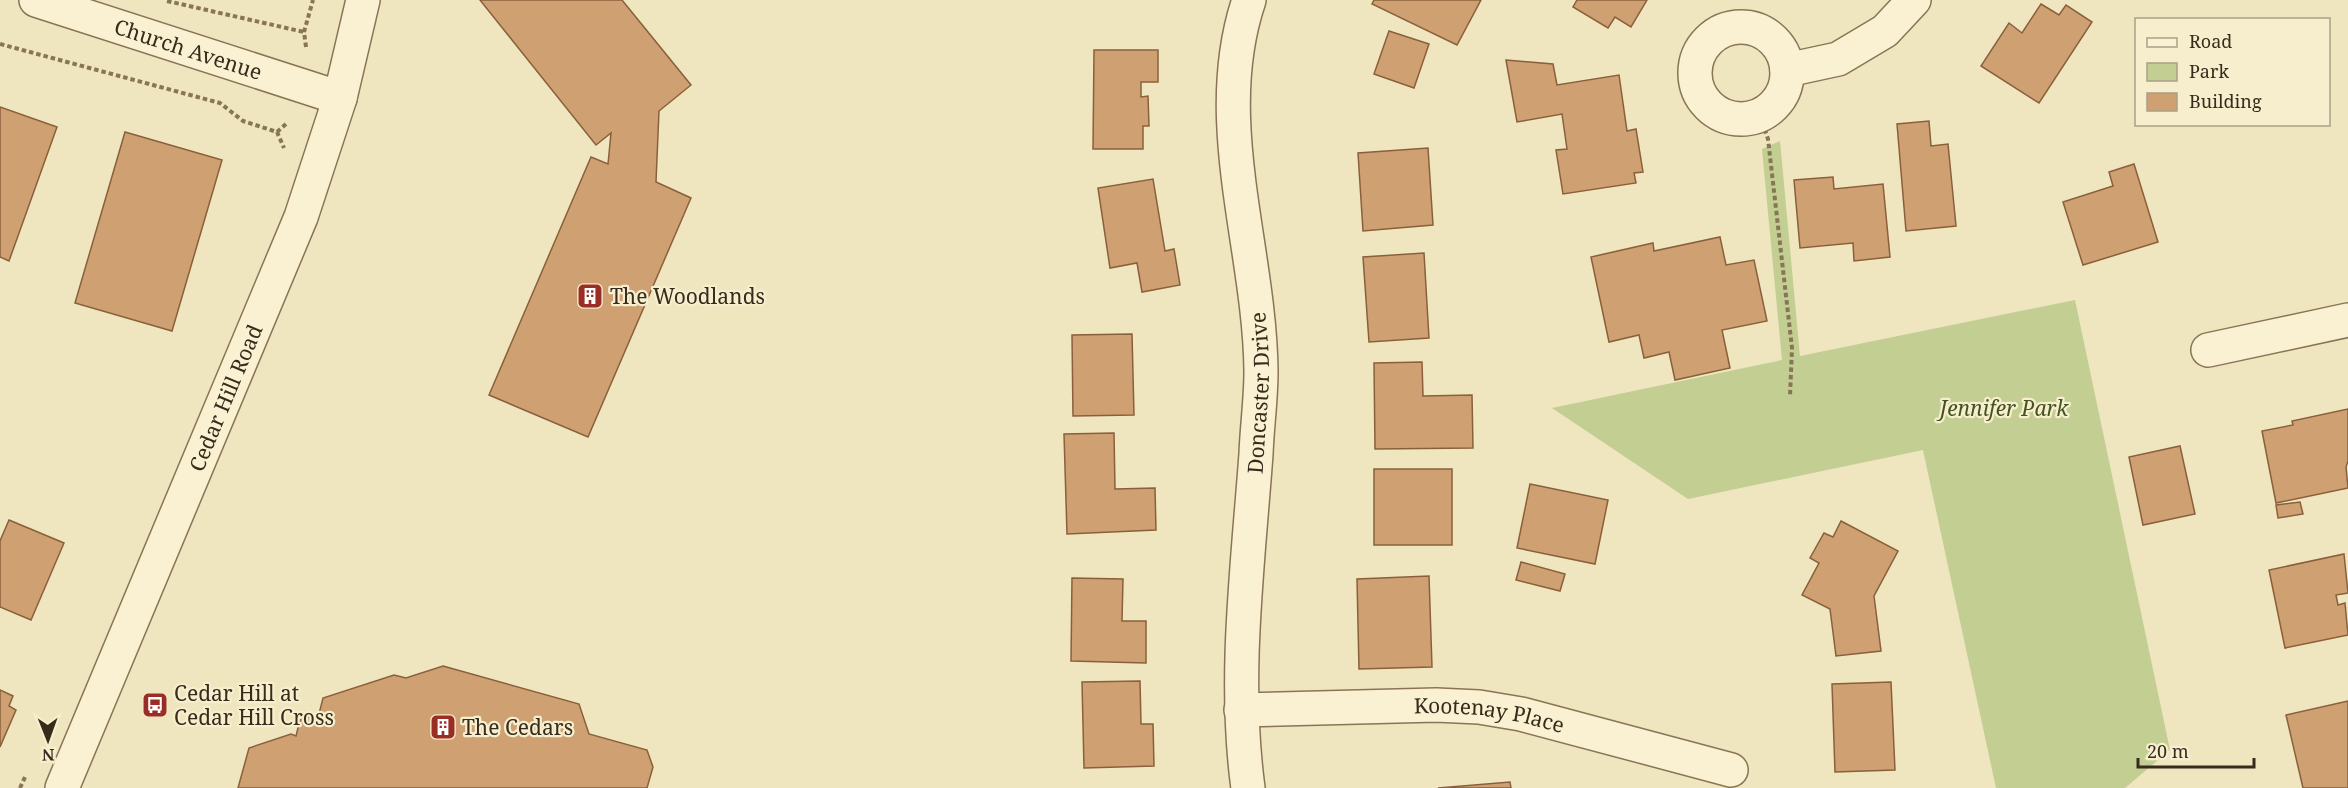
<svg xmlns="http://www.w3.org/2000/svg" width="2348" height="788" viewBox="0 0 2348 788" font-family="'Noto Serif',serif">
<rect width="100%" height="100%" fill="#efe5be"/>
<!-- green -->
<path fill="#c2ce92" d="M1780 141 1800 356 2075 300 2170 750 2125 788H1996L1923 450 1688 499 1552 408 1782 360 1762 149Z"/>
<!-- building -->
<g fill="#cfa172" stroke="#89603b" stroke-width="1.5">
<path d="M480 0H622L691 85 659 111 656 182 691 198 588 437 489 395 591 157 608 164 611 133 596 145Z"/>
<path d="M1374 0H1481L1457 45 1372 4Z"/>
<path d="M1577 0H1647L1631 27 1615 17 1608 28 1573 7Z"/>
<path d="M2041 4 2059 15 2066 5 2092 22 2039 103 1981 66 2009 23 2022 33Z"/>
<path d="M1389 31 1429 44 1414 88 1374 74Z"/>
<path d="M1094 50H1158V82H1141V97L1148 96 1149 126H1143V149H1093Z"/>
<path d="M1506 60 1553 64 1557 85 1619 75 1627 131 1636 129 1643 172 1634 173 1636 183 1563 194 1556 150 1567 149 1562 114 1517 122Z"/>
<path d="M0 107 57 127 9 261 0 257Z"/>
<path d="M1929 121 1931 146 1948 144 1956 226 1906 231 1897 124Z"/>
<path d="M125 132 222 160 172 331 75 303Z"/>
<path d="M1428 148 1433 225 1363 231 1358 153Z"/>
<path d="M2134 164 2158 242 2083 265 2063 202 2113 186 2109 172Z"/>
<path d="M1833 177 1834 189 1883 184 1890 257 1854 261 1853 243 1800 248 1794 180Z"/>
<path d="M1153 179 1165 251 1174 249 1180 285 1142 292 1137 263 1110 268 1098 188Z"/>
<path d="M1720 237 1726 265 1754 260 1767 321 1722 330 1730 368 1675 380 1669 352 1644 358 1639 335 1609 342 1591 257 1653 243 1654 251Z"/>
<path d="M1424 253 1429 338 1369 342 1363 257Z"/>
<path d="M1132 334 1134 415 1073 416 1072 335Z"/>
<path d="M1422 362 1423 396 1472 395 1473 448 1375 449 1374 363Z"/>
<path d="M2348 409V461L2346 467 2348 488 2276 503 2262 431 2293 425 2292 421Z"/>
<path d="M1114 433 1115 489 1155 488 1156 530 1067 534 1064 434Z"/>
<path d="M2180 446 2195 514 2143 525 2129 457Z"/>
<rect x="1374" y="469" width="78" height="76"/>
<path d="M1530 484 1608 500 1595 564 1517 548Z"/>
<path d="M2300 502 2303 514 2278 518 2276 505Z"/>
<path d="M9 520 64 543 31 620 0 607V541Z"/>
<path d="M1841 521 1898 551 1874 596 1881 651 1836 656 1830 609 1802 595 1819 563 1810 558 1824 533 1833 537Z"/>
<path d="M2344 554 2348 593 2336 595 2338 605 2345 603 2348 635 2285 648 2269 570Z"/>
<path d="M1521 562 1565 574 1560 591 1516 580Z"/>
<path d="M1429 576 1432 667 1359 669 1357 579Z"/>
<path d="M1072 578 1123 579 1122 621H1146V663L1071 661Z"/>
<path d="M443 666 579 704 589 734 647 750 653 767 647 788H238L249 748 291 734 296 736 300 720 319 714 323 698 394 675 406 678Z"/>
<path d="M1140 681 1141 724H1153L1154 766 1084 768 1082 682Z"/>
<path d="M1891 682 1895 770 1835 772 1832 684Z"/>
<path d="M0 690 13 696 9 706 16 710 0 747Z"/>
<path d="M2348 701V788H2303L2286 715Z"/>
<path d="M1510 782 1511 788H1438Z"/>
</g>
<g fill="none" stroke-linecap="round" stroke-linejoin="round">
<!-- minor casing -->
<g stroke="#887556" stroke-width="36">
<g id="minor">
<path id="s1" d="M36 0 340 98"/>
<circle cx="1741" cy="73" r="46"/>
<path d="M1787 70 1838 59 1885 31 1914 0"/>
<path d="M2208 350 2348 320"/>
<path id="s2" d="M1241 710 1436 705 1479 707 1521 714 1731 770"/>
<path id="s3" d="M1248 788C1233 678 1248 564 1256 454 1257 427 1261 399 1261 372 1260 249 1208 121 1249 0"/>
</g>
</g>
<!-- tertiary casing -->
<g stroke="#887556" stroke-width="36">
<g id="tertiary">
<path id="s4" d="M62 788 301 217 340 98 363 0"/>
</g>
</g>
<!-- path -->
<g stroke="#887556" stroke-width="4" stroke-dasharray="4.5 3" stroke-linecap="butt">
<path d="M167 1 304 32"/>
<path d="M0 44 220 103 243 121 277 132 284 148"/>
<path d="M306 47 304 32 313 0"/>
<path d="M1760 115 1768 139 1792 348 1790 396"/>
<path d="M277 132 286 124"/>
<path d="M20 788 26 775"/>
</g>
<!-- minor -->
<use href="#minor" stroke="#faf1d2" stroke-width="33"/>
<!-- tertiary -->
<use href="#tertiary" stroke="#faf1d2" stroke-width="33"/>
</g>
<!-- icons -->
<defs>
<g id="building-square" transform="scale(1.35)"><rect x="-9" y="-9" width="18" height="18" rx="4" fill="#9a2d24" stroke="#f7eece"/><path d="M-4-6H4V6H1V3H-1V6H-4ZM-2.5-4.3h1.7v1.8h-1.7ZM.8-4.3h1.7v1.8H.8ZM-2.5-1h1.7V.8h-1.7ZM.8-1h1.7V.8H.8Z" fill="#fff"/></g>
<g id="bus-square" transform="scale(1.35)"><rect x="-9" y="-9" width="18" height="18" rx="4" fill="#9a2d24" stroke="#f7eece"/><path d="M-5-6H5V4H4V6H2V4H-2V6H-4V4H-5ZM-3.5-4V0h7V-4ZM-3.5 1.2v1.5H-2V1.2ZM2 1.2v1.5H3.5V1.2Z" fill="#fff"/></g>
</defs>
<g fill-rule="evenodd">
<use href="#building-square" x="590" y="296"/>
<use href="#bus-square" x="155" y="705"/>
<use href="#building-square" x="443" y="727"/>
</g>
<g text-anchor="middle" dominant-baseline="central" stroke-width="4.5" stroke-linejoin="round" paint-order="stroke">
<!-- street labels -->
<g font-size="21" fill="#372b1c" stroke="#f7eece">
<text stroke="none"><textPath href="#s1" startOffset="160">Church Avenue</textPath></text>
<text stroke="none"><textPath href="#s3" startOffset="396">Doncaster Drive</textPath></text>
<text stroke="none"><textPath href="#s4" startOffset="423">Cedar Hill Road</textPath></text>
<text stroke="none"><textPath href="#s2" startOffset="249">Kootenay Place</textPath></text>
</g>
<!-- poi labels -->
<g font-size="21" fill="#372b1c" stroke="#f7eece" text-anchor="start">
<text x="610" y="296">The Woodlands</text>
<text x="174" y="693">Cedar Hill at<tspan x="174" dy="24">Cedar Hill Cross</tspan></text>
<text x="462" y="727">The Cedars</text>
</g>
<!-- park labels -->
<g font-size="21" font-style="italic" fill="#435421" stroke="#f7eece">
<text x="2004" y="408">Jennifer Park</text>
</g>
</g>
<!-- legend -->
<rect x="2135" y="18" width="195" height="108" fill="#f7eece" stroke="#aaa087" stroke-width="1.5"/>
<rect x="2147" y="38" width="30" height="9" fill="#faf1d2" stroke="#aaa087" stroke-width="1.5"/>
<text x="2189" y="48" font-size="18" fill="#372b1c">Road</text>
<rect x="2147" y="63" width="30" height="18" fill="#c2ce92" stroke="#aaa087" stroke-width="1.5"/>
<text x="2189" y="78" font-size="18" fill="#372b1c">Park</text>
<rect x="2147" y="93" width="30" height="18" fill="#cfa172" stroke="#aaa087" stroke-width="1.5"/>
<text x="2189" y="108" font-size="18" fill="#372b1c">Building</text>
<!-- north arrow -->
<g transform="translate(48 740) rotate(179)" stroke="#f7eece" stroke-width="4.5" paint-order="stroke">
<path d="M0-4.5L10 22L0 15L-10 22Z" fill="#372b1c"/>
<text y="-9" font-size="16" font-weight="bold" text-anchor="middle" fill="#372b1c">N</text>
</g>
<!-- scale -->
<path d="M2138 758v9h116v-9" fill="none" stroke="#372b1c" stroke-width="3"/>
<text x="2147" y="758" font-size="18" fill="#372b1c" stroke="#f7eece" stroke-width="4.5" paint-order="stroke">20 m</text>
</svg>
